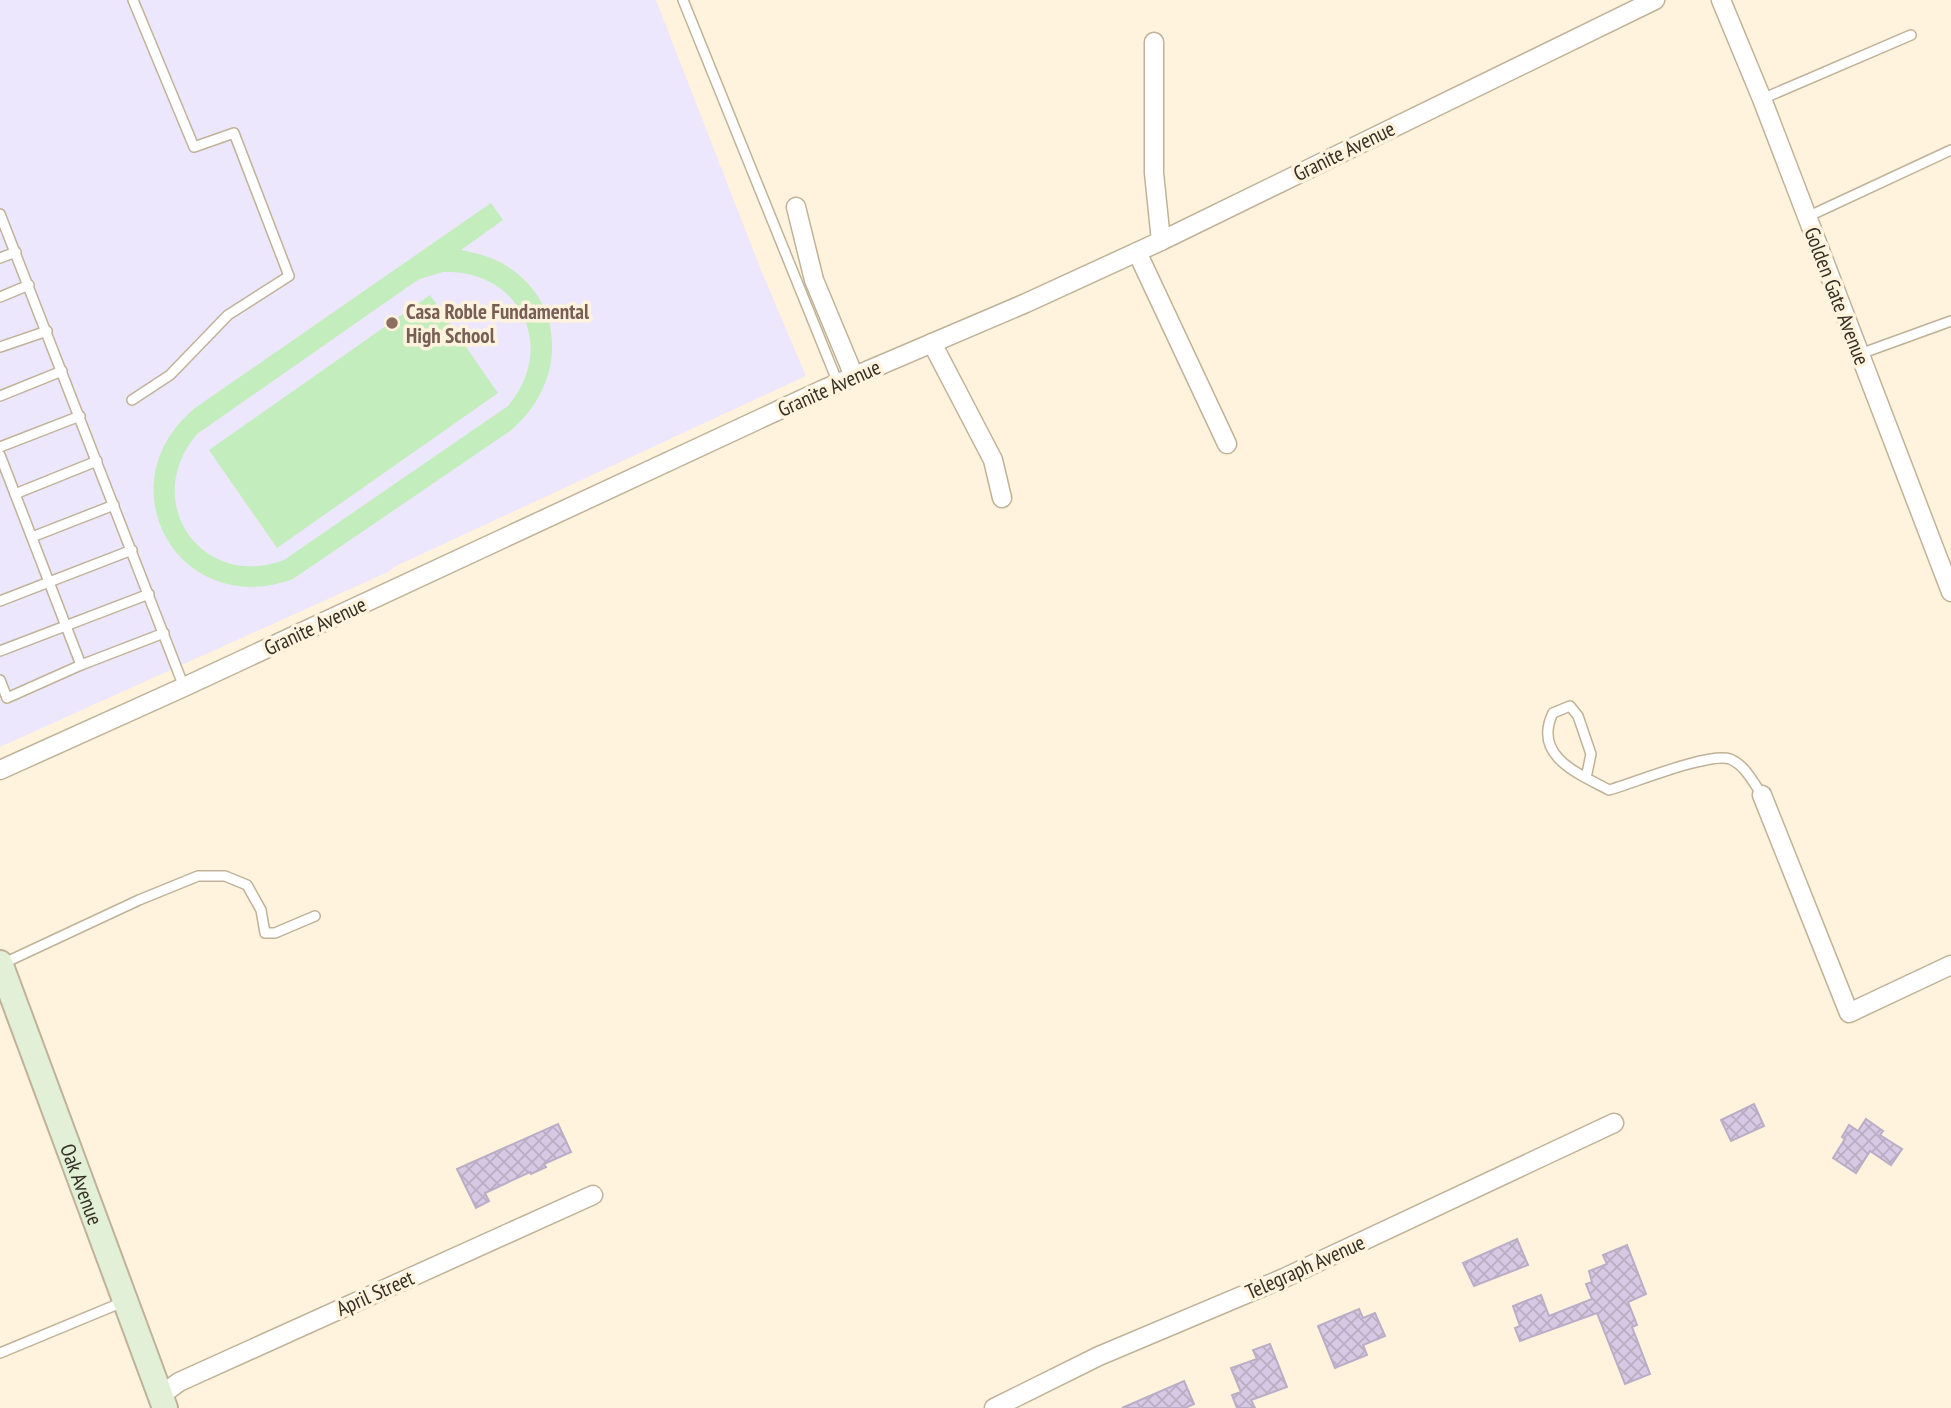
<svg xmlns="http://www.w3.org/2000/svg" width="1951" height="1408" viewBox="0 0 1951 1408" font-family="'PT Sans Narrow',sans-serif">
<defs>
<pattern id="building-cross-hatch" width="8" height="8" patternUnits="userSpaceOnUse" patternTransform="scale(1.75)"><rect width="8" height="8" fill="#d7c9e3"/><path d="M0 0l8 8M0 8l8-8" fill="none" stroke="#b9adc3"/></pattern>
</defs>
<rect width="100%" height="100%" fill="#fff3de"/>
<!-- education -->
<path fill="#ede7fd" d="M0 0H656L761 270 806 376 396 566 388 572 0 747Z"/>
<!-- green -->
<g fill="#c3edbc" fill-rule="evenodd">
<path d="M491 203 503 220 461 250C475 253 489 256 502 263 569 301 566 385 510 431L293 579C179 621 102 485 195 408ZM443 272C520 269 558 347 508 406L284 560C201 591 140 501 197 434L409 286 420 279Z"/>
<path d="M430 295 498 393 277 548 209 450Z"/>
</g>
<!-- building -->
<g fill="url(#building-cross-hatch)" stroke="#bbadc6" stroke-width="2">
<path d="M1754 1104 1764 1126 1731 1141 1721 1120Z"/>
<path d="M1866 1119 1883 1131 1880 1135 1902 1149 1891 1165 1870 1151 1856 1173 1833 1158 1845 1139 1842 1137 1849 1125 1858 1131Z"/>
<path d="M558 1124 571 1152 544 1164 546 1167 531 1174 530 1172 485 1193 489 1201 476 1208 457 1169Z"/>
<path d="M1517 1239 1528 1265 1474 1286 1463 1263Z"/>
<path d="M1627 1245 1646 1294 1628 1302 1637 1325 1632 1327 1650 1374 1625 1384 1597 1313 1520 1341 1515 1328 1520 1326 1513 1306 1541 1295 1549 1316 1592 1299 1586 1284 1592 1282 1589 1271 1607 1264 1603 1255Z"/>
<path d="M1359 1309 1363 1318 1375 1313 1385 1336 1363 1345 1367 1355 1335 1368 1318 1326Z"/>
<path d="M1270 1344 1287 1387 1251 1400 1255 1408H1237L1232 1395 1241 1392 1231 1368 1257 1359 1253 1350Z"/>
<path d="M1184 1381 1194 1404 1185 1408H1122Z"/>
</g>
<g fill="none" stroke-linecap="round" stroke-linejoin="round">
<!-- service casing -->
<g stroke="#c0b298" stroke-width="12">
<g id="service">
<path d="M683 0 838 383"/>
<path d="M1762 99 1911 35"/>
<path d="M0 214 184 687"/>
<path d="M1807 217 1951 150"/>
<path d="M0 258 16 252"/>
<path d="M0 297 29 285"/>
<path d="M0 347 47 331"/>
<path d="M1860 354 1951 321"/>
<path d="M0 396 62 371"/>
<path d="M132 400 170 375 228 315 289 276 234 133 194 147 133 0"/>
<path d="M0 447 80 416"/>
<path d="M0 455 81 665 164 633"/>
<path d="M15 494 97 461"/>
<path d="M32 537 114 505"/>
<path d="M0 601 132 550"/>
<path d="M0 651 149 594"/>
<path d="M0 680 7 698 81 665"/>
<path d="M1586 778 1591 754 1578 716 1570 706 1553 713C1532 756 1579 774 1609 790 1634 783 1709 752 1730 759 1745 765 1753 782 1762 795"/>
<path d="M2 964 139 900 198 876H225L247 885 261 910 265 933H275L315 916"/>
<path d="M0 1353 123 1302"/>
</g>
</g>
<!-- minor casing -->
<g stroke="#c0b298" stroke-width="21">
<g id="minor">
<path d="M1721 0 1762 99 1951 592"/>
<path d="M1154 42V173L1161 241"/>
<path d="M796 207 814 280 854 376"/>
<path d="M1137 252 1227 444"/>
<path d="M932 343 993 460 1002 498"/>
<path d="M0 770 184 687 822 390 1026 303 1161 241 1655 0"/>
<path d="M1762 795 1849 1013 1951 965"/>
<path d="M160 1396 179 1382 593 1195"/>
<path d="M994 1408 1099 1356 1284 1278 1614 1123"/>
</g>
</g>
<!-- secondary casing -->
<g stroke="#c0b298" stroke-width="28">
<g id="secondary">
<path id="s1" d="M0 963 165 1408"/>
</g>
</g>
<!-- service -->
<use href="#service" stroke="#fff" stroke-width="9"/>
<!-- minor -->
<use href="#minor" stroke="#fff" stroke-width="18"/>
<!-- secondary -->
<use href="#secondary" stroke="#e1f0d6" stroke-width="24"/>
</g>
<!-- markers -->
<circle fill="#8d6e63" stroke="#fff3de" stroke-width="2.5" cx="392" cy="323" r="7"/>
<g text-anchor="middle" dominant-baseline="central" stroke-width="7" stroke-linejoin="round" paint-order="stroke">
<!-- street labels -->
<g font-size="21" fill="#353025" stroke="#fff3de">
<text transform="translate(1344 151) rotate(-26)">Granite Avenue</text>
<text transform="translate(1837 296) rotate(69)">Golden Gate Avenue</text>
<text transform="translate(829 388) rotate(-24)">Granite Avenue</text>
<text transform="translate(315 626) rotate(-25)">Granite Avenue</text>
<text stroke="none"><textPath href="#s1" startOffset="236">Oak Avenue</textPath></text>
<text transform="translate(1305 1267) rotate(-24)">Telegraph Avenue</text>
<text transform="translate(375 1293) rotate(-24)">April Street</text>
</g>
<!-- education labels -->
<g font-size="21" font-weight="bold" fill="#785e54" stroke="#fff3de" text-anchor="start">
<text x="406" y="311">Casa Roble Fundamental<tspan x="406" dy="24">High School</tspan></text>
</g>
</g>
</svg>
